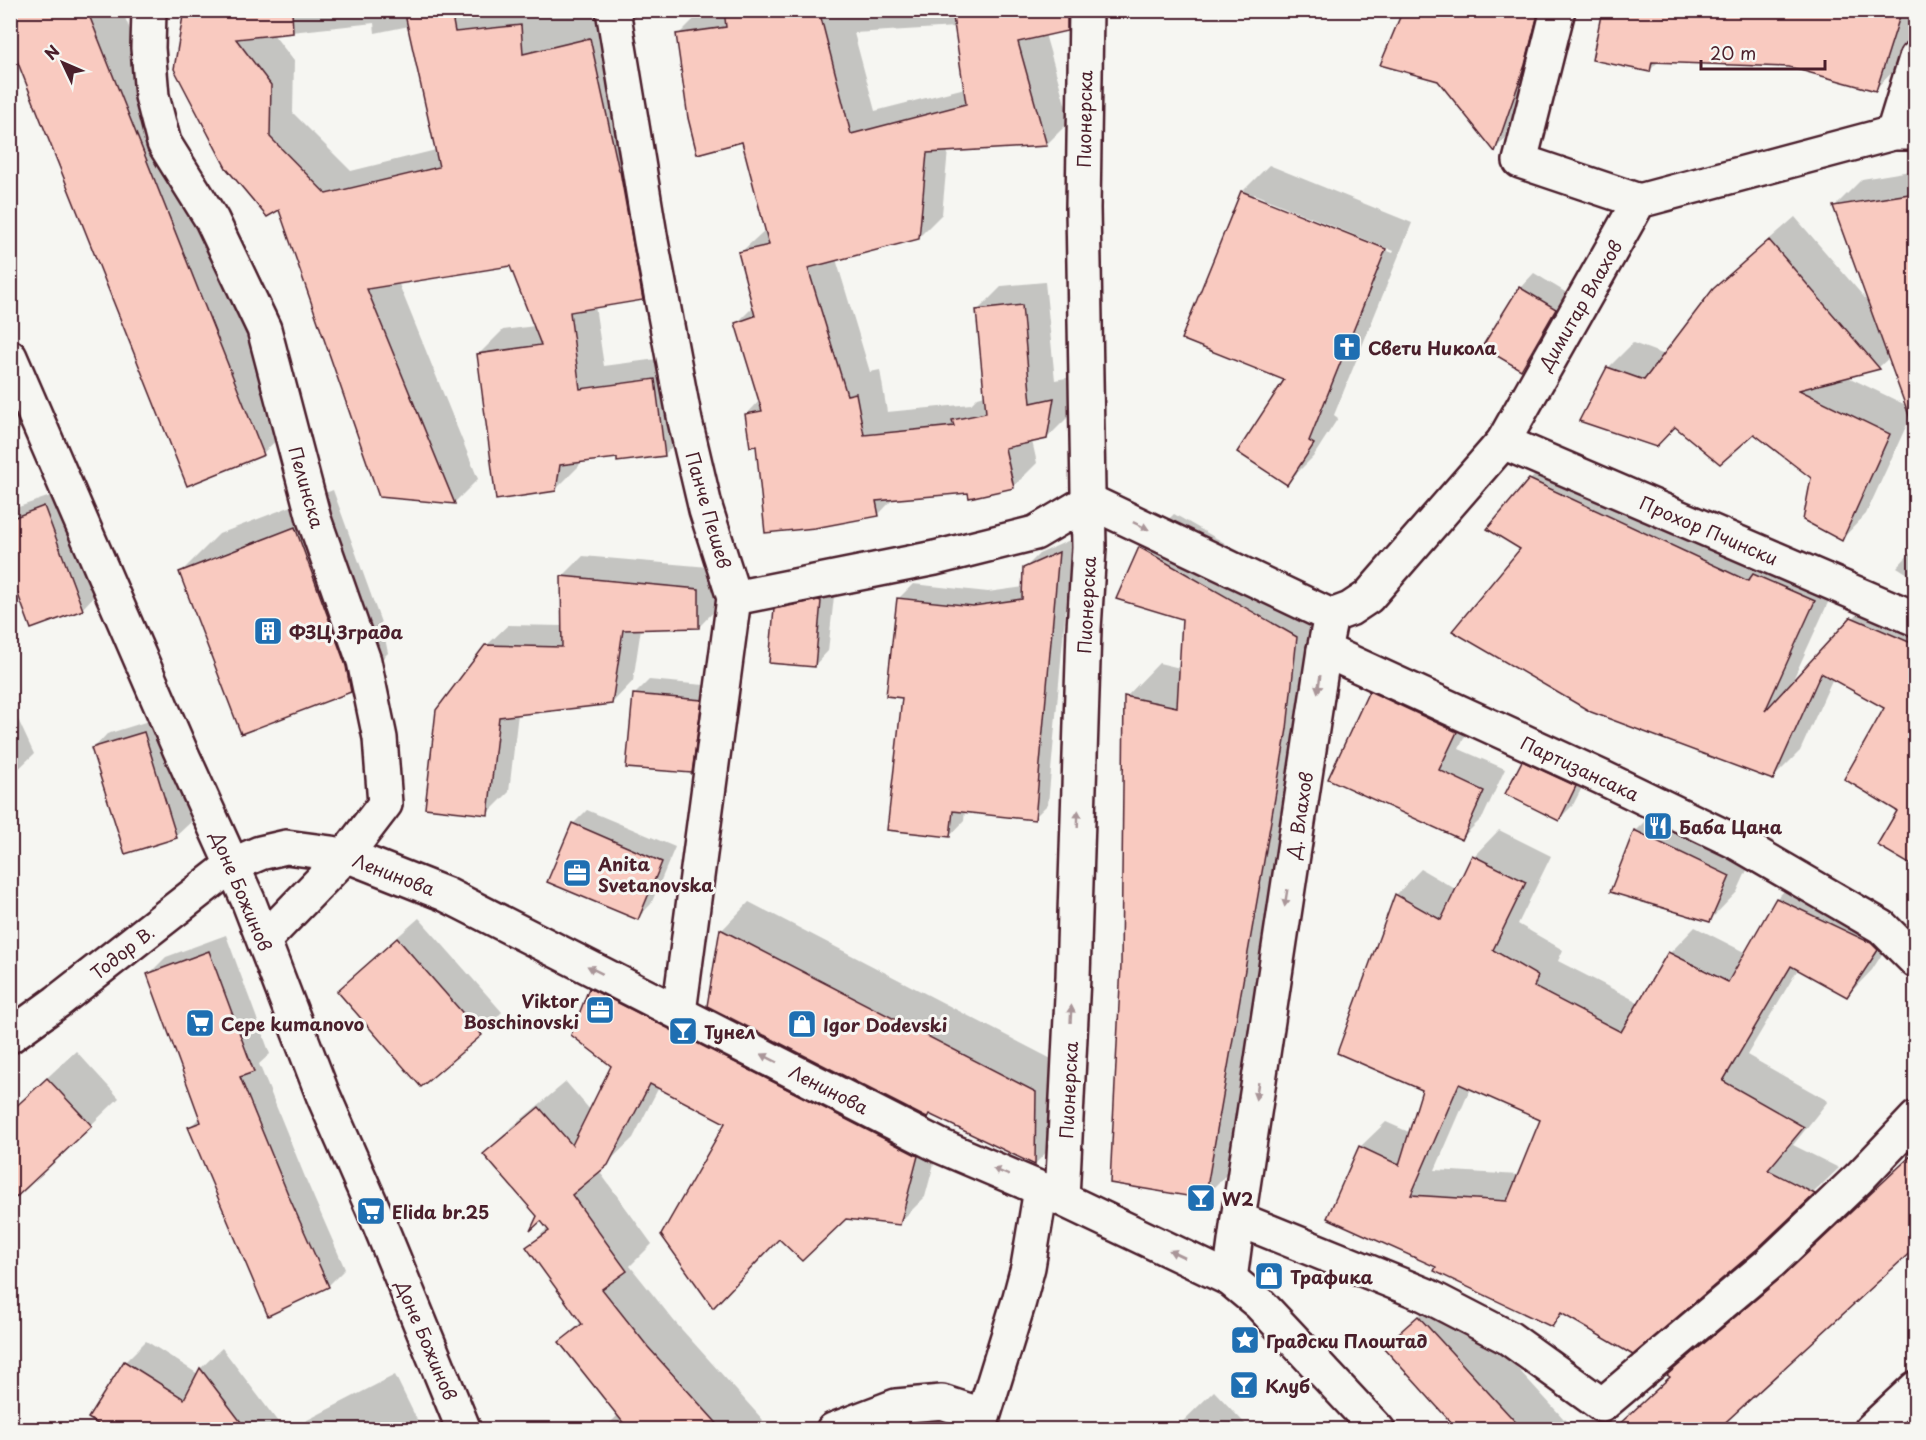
<svg xmlns="http://www.w3.org/2000/svg" width="1926" height="1440" viewBox="0 0 1926 1440" font-family="'Playpen Sans',sans-serif">
<rect width="100%" height="100%" fill="#f6f6f2"/>
<filter id="ink" filterUnits="userSpaceOnUse"><feTurbulence type="fractalNoise" baseFrequency=".0167" numOctaves="2"/><feDisplacementMap in="SourceGraphic" scale="12" xChannelSelector="R" yChannelSelector="G"/><feConvolveMatrix kernelMatrix="1 2 1 2 8 2 1 2 1" color-interpolation-filters="sRGB"/></filter>
<g filter="url(#ink)">
<!-- shadow -->
<g fill="#0003" fill-rule="evenodd">
<path d="M10 10H122L289 428 263 453 188 484Z"/>
<path d="M186 10H609L666 275 642 299 595 306 604 366 679 356 688 430 665 454 618 456 580 461 579 466 555 490 479 354 503 330 535 326 511 264 398 282 478 479 454 503 280 208ZM374 23 375 33 409 26 436 150 351 171 293 113 294 61 273 34Z"/>
<path d="M704 10H1085L1066 30 1045 34 1070 121 1046 145 948 150 942 214 918 238 836 259 870 372 880 370 887 412 971 404 978 397 985 395 978 310 1002 286 1045 282 1055 380 1077 376 1071 414 1047 438 1032 441 1037 463 1013 487 895 497 878 515 758 444 746 415 760 400 737 323 754 306 740 253 766 229 743 140 678 35 702 11ZM956 27 965 88 875 111 854 33Z"/>
<path d="M1404 10H1555L1518 126 1495 149Z"/>
<path d="M1604 10H1916V14L1899 66 1875 89 1789 66 1659 61 1650 70Z"/>
<path d="M1269 165 1412 223 1334 415 1338 418 1313 457 1287 483 1286 379 1183 338 1243 191ZM1254 194 1394 251 1393 253 1254 197Z"/>
<path d="M1916 170V358L1890 357 1879 367 1846 376 1914 409 1866 514 1842 539 1813 477 1754 432 1608 368 1633 343 1665 355 1714 290 1740 265 1795 217 1870 304 1835 206 1862 179Z"/>
<path d="M1534 273 1570 295 1535 354 1521 368 1520 288Z"/>
<path d="M10 385 25 425 10 439Z"/>
<path d="M1557 453 1841 574 1791 684 1879 591 1916 607V867L1899 811 1886 708 1833 678 1800 751 1773 778 1522 549 1530 480Z"/>
<path d="M333 490 383 628 388 653 350 691 181 572 219 534Z"/>
<path d="M59 493 96 594 82 609 10 569V510Z"/>
<path d="M1174 514 1330 603 1238 1163 1204 1197 1122 965 1126 697 1159 663 1180 668 1183 618 1118 598 1140 547Z"/>
<path d="M1072 539 1048 804 1034 818 965 810 964 821 950 836 904 696 898 599 913 584 988 592 1024 587 1025 568 1039 554Z"/>
<path d="M1916 547V579L1897 567Z"/>
<path d="M583 556 720 568V605L699 627 641 628 633 681 612 703 518 713 509 792 488 813 486 646 508 625 563 626 562 577Z"/>
<path d="M835 587 828 651 814 666 776 610 790 595Z"/>
<path d="M1391 671 1477 710 1459 749 1505 769 1483 817 1462 838 1370 692Z"/>
<path d="M649 680 715 686 706 757 691 772 635 694Z"/>
<path d="M10 702 34 754 10 777Z"/>
<path d="M158 718 191 822 176 836 93 749 107 734Z"/>
<path d="M1537 748 1590 772 1573 805 1559 819 1523 762Z"/>
<path d="M1663 803 1757 848 1737 892 1710 920 1635 831Z"/>
<path d="M587 810 675 847 651 904 637 919 573 824Z"/>
<path d="M1499 830 1551 856 1518 924 1563 950 1558 961 1640 1003 1670 953 1695 927 1746 953 1777 898 1803 873 1897 917 1902 923 1872 970 1847 996 1798 969 1747 1055 1828 1101 1793 1145 1839 1168 1756 1248 1564 1313 1552 1325 1438 1267 1360 1147 1386 1122 1411 1133 1424 1089 1396 895 1421 869 1457 890 1474 856ZM1471 1087 1542 1119 1519 1175 1435 1170Z"/>
<path d="M749 902 1063 1065 1062 1136 1035 1164 931 1113 927 1117 708 1005 722 930Z"/>
<path d="M419 918 502 1012 481 1034 422 1085 339 991 360 970Z"/>
<path d="M226 935 270 1054 259 1064 307 1182 345 1269 328 1286 190 1127 201 1116 149 974 166 957Z"/>
<path d="M616 963 943 1130 925 1197 899 1223 727 1122 659 1087 633 1138 599 1171 652 1244 630 1266 674 1321 763 1420 754 1430H613L609 1424 619 1414 561 1342 582 1321 528 1247 548 1228 485 1154 511 1128 566 1082 591 1111 613 1066 590 989Z"/>
<path d="M76 1051 119 1098 91 1125 10 1112Z"/>
<path d="M1811 1250 1715 1430H1613L1672 1376 1669 1374 1696 1348Z"/>
<path d="M1446 1290 1574 1430H1460L1385 1347Z"/>
<path d="M146 1341 198 1374 201 1368 222 1348 284 1430H109L125 1362Z"/>
<path d="M395 1375 422 1430H288Z"/>
<path d="M1214 1391 1251 1430H1174Z"/>
</g>
<!-- building -->
<g fill="#f9cac0" stroke="#4a1f2b" stroke-width="1.5" fill-rule="evenodd">
<path d="M10 10H87L264 455 187 486 10 43Z"/>
<path d="M184 10H292L293 33 236 39 271 85 270 137 326 194 439 167 404 10H451L455 32 521 25 523 54 590 38 619 171H620L643 300 570 312 580 389 655 379 665 456 617 462V458L560 465 556 491 496 500 477 354 541 345 510 266 367 289 455 504 379 497 279 210 267 217 226 168 174 69Z"/>
<path d="M724 10H819L851 134 966 104 952 10H1067V31L1018 42 1047 146 927 153 919 239 808 268 847 395 856 393 864 435 954 426 952 420 986 413 976 310 1022 305 1031 403 1054 398 1047 439 1005 448 1014 488 969 498 968 493 876 501 879 516 815 528 765 533 756 446 750 447 745 414 762 411 735 323 755 316 738 252 769 245 742 142 697 154 688 118 676 34 726 27Z"/>
<path d="M1403 10H1539L1525 65 1495 152 1438 81 1380 65Z"/>
<path d="M1602 10H1902L1876 91 1789 67 1652 62 1650 72 1592 60Z"/>
<path d="M1241 191 1386 249 1309 441 1314 444 1287 485 1237 452 1284 380 1181 339Z"/>
<path d="M1916 193V420L1911 421 1833 206Z"/>
<path d="M1769 240 1880 369 1799 390 1890 434 1842 541 1803 520 1811 478 1754 434 1720 464 1675 427 1656 447 1579 421 1607 367 1644 380 1713 289Z"/>
<path d="M1519 287 1556 309 1521 370 1482 347Z"/>
<path d="M1529 479 1748 581 1753 574 1815 601 1765 711 1851 617 1916 645V868L1877 845 1897 811 1844 779 1884 708 1821 673 1773 780 1591 712 1452 631 1520 549 1487 529Z"/>
<path d="M44 506 83 610 31 629 10 573V519Z"/>
<path d="M295 527 346 666 351 692 241 734 179 572Z"/>
<path d="M1139 547 1297 637 1287 729 1205 1199 1110 1183 1121 965 1124 696 1177 707 1182 619 1116 599Z"/>
<path d="M1059 552 1035 820 953 811 950 837 887 830 902 698 886 696 897 598 973 606 1022 599 1023 568Z"/>
<path d="M561 576 699 589V628L623 630 612 704 499 717 488 815 425 808 436 710 485 645 562 647Z"/>
<path d="M818 600 821 601 815 667 769 663 774 609Z"/>
<path d="M1369 691 1457 732 1439 770 1484 791 1462 840 1328 779Z"/>
<path d="M633 694 702 700 692 773 626 768Z"/>
<path d="M144 732 177 838 125 854 91 748Z"/>
<path d="M1522 761 1576 786 1559 821 1505 794Z"/>
<path d="M572 823 662 862 638 920 547 882Z"/>
<path d="M1634 830 1730 876 1710 922 1610 892Z"/>
<path d="M1472 855 1526 882 1493 950 1538 976 1534 987 1621 1032 1668 952 1728 982 1776 898 1871 943 1878 950 1847 997 1791 966 1723 1081 1804 1127 1768 1170 1815 1194 1757 1249 1633 1355 1561 1313 1552 1327 1434 1271 1436 1267 1327 1218 1359 1146 1399 1165 1422 1090 1337 1053 1395 894 1441 920ZM1459 1084 1540 1120 1507 1201 1411 1195Z"/>
<path d="M720 929 1036 1092 1035 1165 929 1114 927 1118 707 1006Z"/>
<path d="M397 938 482 1035 421 1087 337 991Z"/>
<path d="M209 951 254 1072 240 1077 290 1199 329 1287 268 1316 188 1127 201 1122 147 974Z"/>
<path d="M589 988 918 1156 900 1225 846 1219 802 1261 779 1239 713 1308 661 1235 725 1123 650 1084 608 1165 572 1195 627 1271 602 1289 648 1347 723 1430H629L559 1342 582 1324 526 1247 549 1231 541 1221 530 1231 537 1216 483 1154 539 1107 572 1145 611 1066 571 1035Z"/>
<path d="M47 1078 92 1126 10 1203V1112Z"/>
<path d="M1916 1151V1247L1717 1430H1613L1670 1377 1667 1375 1782 1277Z"/>
<path d="M1418 1316 1523 1430H1458L1383 1347Z"/>
<path d="M124 1361 184 1399 200 1368 247 1430H107L88 1418Z"/>
</g>
<g fill="none" stroke-linecap="round" stroke-linejoin="round">
<!-- street casing -->
<g stroke="#4a1f2b" stroke-width="38">
<g id="street">
<path d="M149 10 148 48 152 96 164 143 212 220 264 329 314 519 364 661 380 738 385 804 346 855 264 940"/>
<path d="M613 10 651 241 685 421 706 510 734 598 679 1012"/>
<path d="M1558 10 1520 161 1639 201"/>
<path d="M1893 133 1916 58"/>
<path d="M1503 442 1916 619"/>
<path d="M1089 501 1331 616 1324 650 1238 1219 1230 1279"/>
<path d="M734 598 935 558 1035 533 1089 501"/>
<path d="M1331 616 1350 609 1368 597 1503 442 1639 201 1893 133H1916"/>
<path d="M1324 650 1601 777 1736 842 1882 927 1916 961"/>
<path d="M10 1036 57 1002 232 865 260 853 286 847 346 855 445 894 940 1146 1041 1189 1230 1279 1259 1303 1378 1430"/>
<path d="M1062 1198 1073 977 1084 629 1089 548 1083 208 1086 10"/>
<path d="M1238 1219 1426 1295 1509 1338 1602 1405 1770 1263 1859 1178 1916 1118"/>
<path d="M833 1430 896 1406 942 1402 982 1415"/>
<path d="M979 1430 1019 1301 1028 1267 1041 1189"/>
<path d="M1871 1430 1916 1388"/>
</g>
</g>
<!-- secondary casing -->
<g stroke="#4a1f2b" stroke-width="38">
<path id="secondary" d="M10 357 180 750 248 900 323 1095 377 1218 464 1430"/>
</g>
<!-- street -->
<use href="#street" stroke="#f6f6f2" stroke-width="33"/>
<!-- secondary -->
<use href="#secondary" stroke="#f6f6f2" stroke-width="33"/>
</g>
<!-- one-way arrows -->
<defs><path id="oneway-solid" d="M-6-.8H1V-3.2L6.5 0L1 3.2V.8H-6Z" transform="scale(1.5)"/></defs>
<g fill="#a99598">
<use href="#oneway-solid" transform="translate(1141 526) rotate(25)"/>
<use href="#oneway-solid" transform="translate(1319 684) rotate(99)"/>
<use href="#oneway-solid" transform="translate(1078 819) rotate(-88)"/>
<use href="#oneway-solid" transform="translate(1286 898) rotate(99)"/>
<use href="#oneway-solid" transform="translate(595 970) rotate(-153)"/>
<use href="#oneway-solid" transform="translate(1071 1014) rotate(-87)"/>
<use href="#oneway-solid" transform="translate(769 1058) rotate(-153)"/>
<use href="#oneway-solid" transform="translate(1257 1091) rotate(99)"/>
<use href="#oneway-solid" transform="translate(1001 1172) rotate(-157)"/>
<use href="#oneway-solid" transform="translate(1177 1254) rotate(-155)"/>
</g>
</g>
<!-- icons -->
<defs>
<g id="church-square" transform="scale(1.5)"><rect x="-9" y="-9" width="18" height="18" rx="4" fill="#1f6fb2" stroke="#f6f6f2"/><path d="M-1.2-6h2.4v3.5h3.3v2.4h-3.3V6h-2.4V-.1h-3.3v-2.4h3.3Z" fill="#fff"/></g>
<g id="building-square" transform="scale(1.5)"><rect x="-9" y="-9" width="18" height="18" rx="4" fill="#1f6fb2" stroke="#f6f6f2"/><path d="M-4-6H4V6H1V3H-1V6H-4ZM-2.5-4.3h1.7v1.8h-1.7ZM.8-4.3h1.7v1.8H.8ZM-2.5-1h1.7V.8h-1.7ZM.8-1h1.7V.8H.8Z" fill="#fff"/></g>
<g id="restaurant-square" transform="scale(1.5)"><rect x="-9" y="-9" width="18" height="18" rx="4" fill="#1f6fb2" stroke="#f6f6f2"/><path d="M-5-6h1v4h1v-4h1v4h1v-4h1v5L-1.5 .5V6h-2V.5L-5-1ZM5-6V6H3V1.5H1.5Q1.5-4 5-6Z" fill="#fff"/></g>
<g id="office-square" transform="scale(1.5)"><rect x="-9" y="-9" width="18" height="18" rx="4" fill="#1f6fb2" stroke="#f6f6f2"/><path d="M-6-3h4V-5.5h4V-3h4V5H-6ZM-1-4.5V-3h2v-1.5ZM-6 0V1H6V0Z" fill="#fff"/></g>
<g id="supermarket-square" transform="scale(1.5)"><rect x="-9" y="-9" width="18" height="18" rx="4" fill="#1f6fb2" stroke="#f6f6f2"/><path d="M-6-5.5h2.5l.6 2H6L4.5 2H-2.5L-4.4-4H-6ZM-1.5 3.2a1.3 1.3 0 1 0 .1 0ZM3 3.2a1.3 1.3 0 1 0 .1 0Z" fill="#fff"/></g>
<g id="shop-square" transform="scale(1.5)"><rect x="-9" y="-9" width="18" height="18" rx="4" fill="#1f6fb2" stroke="#f6f6f2"/><path d="M-5-2.5h2.3a2.7 3.5 0 0 1 5.4 0H5L5.5 6h-11ZM-1.5-2.5h3a1.5 2.3 0 0 0-3 0Z" fill="#fff"/></g>
<g id="bar-square" transform="scale(1.5)"><rect x="-9" y="-9" width="18" height="18" rx="4" fill="#1f6fb2" stroke="#f6f6f2"/><path d="M-6-5H6L.8 .8V4.5H3.5V6h-7V4.5H-.8V.8Z" fill="#fff"/></g>
<g id="sight-square" transform="scale(1.5)"><rect x="-9" y="-9" width="18" height="18" rx="4" fill="#1f6fb2" stroke="#f6f6f2"/><path d="M0-6L1.8-2.2L6-1.7L2.9 1.2L3.7 5.4L0 3.3L-3.7 5.4L-2.9 1.2L-6-1.7L-1.8-2.2Z" fill="#fff"/></g>
</defs>
<g fill-rule="evenodd">
<use href="#church-square" x="1347" y="347"/>
<use href="#building-square" x="268" y="631"/>
<use href="#restaurant-square" x="1658" y="826"/>
<use href="#office-square" x="577" y="873"/>
<use href="#office-square" x="600" y="1010"/>
<use href="#supermarket-square" x="200" y="1023"/>
<use href="#shop-square" x="802" y="1024"/>
<use href="#bar-square" x="683" y="1031"/>
<use href="#bar-square" x="1201" y="1198"/>
<use href="#supermarket-square" x="371" y="1211"/>
<use href="#shop-square" x="1269" y="1276"/>
<use href="#sight-square" x="1245" y="1340"/>
<use href="#bar-square" x="1244" y="1385"/>
</g>
<g text-anchor="middle" dominant-baseline="central" stroke-width="6" stroke-linejoin="round" paint-order="stroke">
<!-- street labels -->
<g font-size="18" fill="#4a1f2b" stroke="#f6f6f2">
<text transform="translate(1084 119) rotate(-89)">Пионерска</text>
<text transform="translate(1580 305) rotate(-60)">Димитар Влахов</text>
<text transform="translate(307 487) rotate(74)">Пелинска</text>
<text transform="translate(709 510) rotate(74)">Панче Пешев</text>
<text transform="translate(1709 530) rotate(23)">Прохор Пчински</text>
<text transform="translate(1086 605) rotate(-87)">Пионерска</text>
<text transform="translate(1580 768) rotate(25)">Партизансака</text>
<text transform="translate(1299 815) rotate(-81)">Д. Влахов</text>
<text transform="translate(394 874) rotate(21)">Ленинова</text>
<text transform="translate(242 891) rotate(67)">Доне Божинов</text>
<text transform="translate(122 952) rotate(-38)">Тодор В.</text>
<text transform="translate(829 1089) rotate(27)">Ленинова</text>
<text transform="translate(1068 1090) rotate(-87)">Пионерска</text>
<text transform="translate(427 1340) rotate(67)">Доне Божинов</text>
</g>
<!-- poi labels -->
<g font-size="18" font-weight="bold" fill="#4a1f2b" stroke="#f6f6f2" text-anchor="start">
<text x="1368" y="347">Свети Никола</text>
<text x="289" y="631">ФЗЦ Зграда</text>
<text x="1679" y="826">Баба Цана</text>
<text x="598" y="863">Anita<tspan x="598" dy="21">Svetanovska</tspan></text>
<text x="579" y="1000" text-anchor="end">Viktor<tspan x="579" dy="21">Boschinovski</tspan></text>
<text x="221" y="1023">Cepe kumanovo</text>
<text x="823" y="1024">Igor Dodevski</text>
<text x="704" y="1031">Тунел</text>
<text x="1222" y="1198">W2</text>
<text x="392" y="1211">Elida br.25</text>
<text x="1290" y="1276">Трафика</text>
<text x="1266" y="1340">Градски Плоштад</text>
<text x="1265" y="1385">Клуб</text>
</g>
</g>
<!-- margin -->
<rect width="1926" height="1440" fill="none" stroke="#f6f6f2" stroke-width="36"/>
<rect x="18" y="18" width="1890" height="1404" fill="none" stroke="#4a1f2b" stroke-width="2" filter="url(#ink)"/>
<!-- north arrow -->
<g transform="translate(63 63) rotate(314)" stroke="#f6f6f2" stroke-width="4.5" paint-order="stroke">
<path d="M0-4.5L10 22L0 15L-10 22Z" fill="#4a1f2b"/>
<text y="-9" font-size="16" font-weight="bold" text-anchor="middle" fill="#4a1f2b">N</text>
</g>
<!-- scale -->
<path d="M1701 60v9h124v-9" fill="none" stroke="#4a1f2b" stroke-width="3"/>
<text x="1710" y="60" font-size="18" fill="#4a1f2b" stroke="#f6f6f2" stroke-width="4.5" paint-order="stroke">20 m</text>
</svg>
